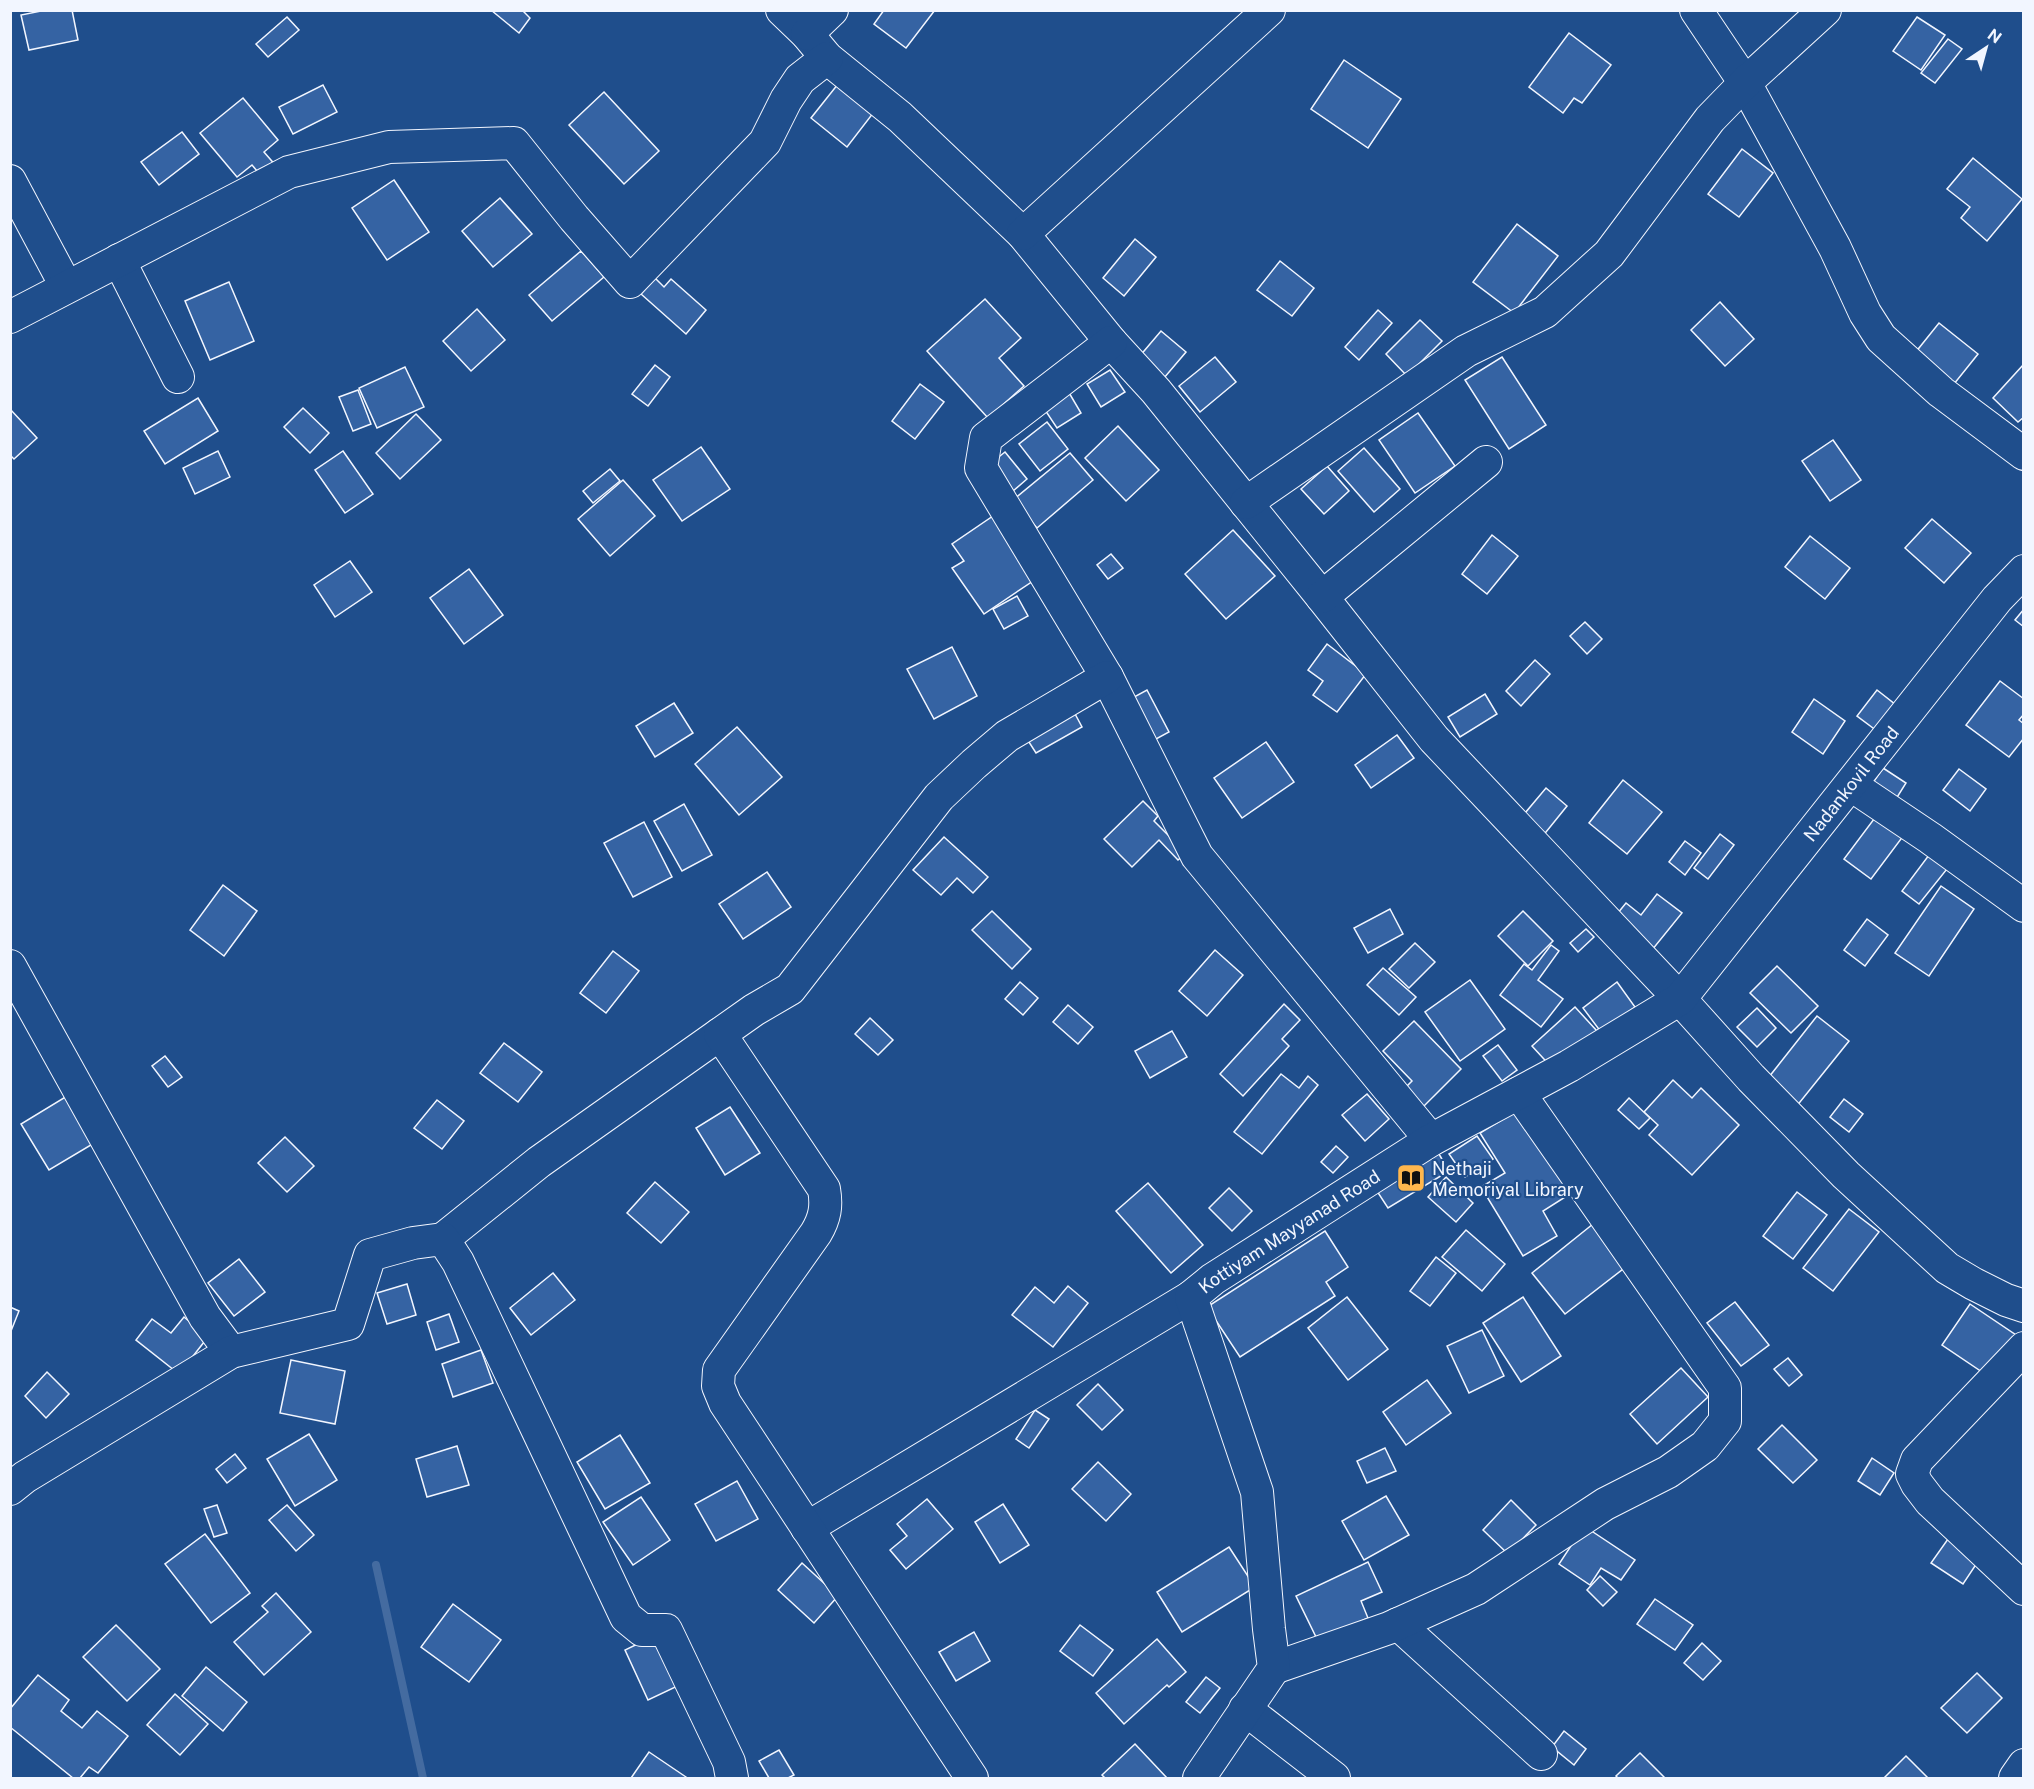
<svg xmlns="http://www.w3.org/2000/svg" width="2034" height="1789" viewBox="0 0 2034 1789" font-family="'Public Sans',sans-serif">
<rect width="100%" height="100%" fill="#1f4e8c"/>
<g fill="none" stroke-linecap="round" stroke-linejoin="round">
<!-- stream -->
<path stroke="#446ba0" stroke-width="8" d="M376 1565 423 1778"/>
</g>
<!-- building -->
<g fill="#3563a3" stroke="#f2f6ff" stroke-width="1.5">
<path d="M46 10H72L78 40 29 50 21 15Z"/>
<path d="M491 10H522L530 18 519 33Z"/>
<path d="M884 10H935L906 48 874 24Z"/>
<path d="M287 17 299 30 268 57 256 44Z"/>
<path d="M1917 17 1945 35 1921 70 1893 51Z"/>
<path d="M1569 33 1611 65 1582 103 1574 98 1563 113 1529 87Z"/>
<path d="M1948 39 1962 49 1935 83 1921 73Z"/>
<path d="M1344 60 1401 99 1368 148 1311 109Z"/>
<path d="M838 84 874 112 847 147 811 118Z"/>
<path d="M323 85 337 112 293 134 279 107Z"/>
<path d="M604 92 659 151 624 184 569 125Z"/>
<path d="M243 98 278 140 264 152 277 167 263 178 252 165 237 177 200 133Z"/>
<path d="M182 132 199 154 159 185 141 162Z"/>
<path d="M1742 149 1773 173 1739 217 1708 194Z"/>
<path d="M1973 158 2022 199 1987 241 1961 218 1970 207 1947 189Z"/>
<path d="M394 180 429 232 387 260 352 208Z"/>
<path d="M500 198 532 234 493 267 462 231Z"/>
<path d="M1517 224 1558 256 1514 313 1473 282Z"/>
<path d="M1135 239 1156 257 1124 296 1103 278Z"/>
<path d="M581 251 604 277 552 321 529 295Z"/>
<path d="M1280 261 1314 288 1292 316 1257 290Z"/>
<path d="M655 278 664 287 671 279 706 310 686 334 641 294Z"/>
<path d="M229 282 254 341 210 360 185 301Z"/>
<path d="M985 299 1021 338 999 358 1024 386 988 418 927 351Z"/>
<path d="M1720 302 1754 339 1725 366 1691 330Z"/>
<path d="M477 309 505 340 471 371 443 341Z"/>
<path d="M1378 310 1392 323 1359 360 1345 347Z"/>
<path d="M1420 320 1442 341 1407 376 1386 354Z"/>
<path d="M1939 323 1978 354 1954 384 1915 353Z"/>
<path d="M1161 331 1186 352 1164 378 1139 357Z"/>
<path d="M1215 357 1236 382 1200 412 1179 386Z"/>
<path d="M1502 357 1546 425 1509 449 1465 380Z"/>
<path d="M2024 364V417L2018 422 1993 398Z"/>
<path d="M655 365 670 377 648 406 632 394Z"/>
<path d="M405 367 424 407 377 428 359 388Z"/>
<path d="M1110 370 1125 392 1101 407 1087 384Z"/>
<path d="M920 384 944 402 915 439 892 421Z"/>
<path d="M358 390 371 424 353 431 339 397Z"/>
<path d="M1068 391 1081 413 1057 428 1043 407Z"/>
<path d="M198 398 218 431 165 464 144 431Z"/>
<path d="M303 408 329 433 310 453 284 427Z"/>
<path d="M10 409 37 438 14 459 10 455Z"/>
<path d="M1418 413 1455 466 1415 493 1379 440Z"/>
<path d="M416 414 441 440 400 479 376 453Z"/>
<path d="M1047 422 1068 449 1040 471 1019 444Z"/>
<path d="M1118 426 1159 470 1126 501 1085 458Z"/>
<path d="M1833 440 1861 480 1830 501 1802 461Z"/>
<path d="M701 447 730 489 682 521 653 480Z"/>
<path d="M1364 448 1400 489 1374 512 1338 471Z"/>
<path d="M218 451 230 477 195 494 183 468Z"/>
<path d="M343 451 373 494 345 513 315 470Z"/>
<path d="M1005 452 1027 479 1013 491 990 464Z"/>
<path d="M1070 453 1093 480 1037 528 1013 500Z"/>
<path d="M1327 466 1349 491 1324 514 1301 489Z"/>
<path d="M610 469 620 481 593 503 583 491Z"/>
<path d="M623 480 655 516 610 556 578 519Z"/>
<path d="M993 516 1036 579 984 614 952 568 964 561 952 544Z"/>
<path d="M1932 519 1971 553 1944 583 1905 548Z"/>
<path d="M1233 530 1275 576 1226 619 1185 574Z"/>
<path d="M1492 535 1518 556 1487 594 1462 574Z"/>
<path d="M1810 536 1850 568 1825 599 1785 567Z"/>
<path d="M1111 554 1123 568 1108 579 1097 565Z"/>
<path d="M350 561 372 592 335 617 314 585Z"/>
<path d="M469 569 503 615 464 644 430 598Z"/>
<path d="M1017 596 1028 616 1004 629 993 609Z"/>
<path d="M2024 609V627L2015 620Z"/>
<path d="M1585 622 1602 639 1587 654 1570 636Z"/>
<path d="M1327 644 1366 674 1337 712 1313 695 1323 681 1308 670Z"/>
<path d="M952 647 977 696 934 719 907 669Z"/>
<path d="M1535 660 1550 674 1521 706 1506 691Z"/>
<path d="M2000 681 2024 699V714L2019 720 2024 724V738L2009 757 1966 725Z"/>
<path d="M1147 690 1169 732 1145 745 1123 703Z"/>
<path d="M1877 690 1896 705 1877 731 1857 716Z"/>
<path d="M1485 694 1497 714 1460 737 1448 717Z"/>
<path d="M1814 699 1845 721 1823 754 1792 732Z"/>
<path d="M674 703 693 733 655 757 636 726Z"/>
<path d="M1074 712 1082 727 1036 753 1027 739Z"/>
<path d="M737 727 782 777 739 815 695 764Z"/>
<path d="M1397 735 1414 758 1371 788 1355 765Z"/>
<path d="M1266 742 1294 782 1242 818 1214 778Z"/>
<path d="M1883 768 1906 783 1896 799 1872 784Z"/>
<path d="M1959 769 1986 789 1970 811 1943 790Z"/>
<path d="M1623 780 1662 812 1627 854 1589 823Z"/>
<path d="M1546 788 1567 806 1542 837 1520 819Z"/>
<path d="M1143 801 1158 816 1154 821 1186 853 1178 860 1159 840 1132 867 1104 839Z"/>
<path d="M684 804 712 855 682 871 654 821Z"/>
<path d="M1877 815 1904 835 1871 879 1844 859Z"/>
<path d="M644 822 672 877 633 897 604 843Z"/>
<path d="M1720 834 1734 845 1708 879 1694 868Z"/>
<path d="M944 837 988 877 973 893 957 878 941 895 913 870Z"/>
<path d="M1685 841 1701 853 1685 875 1669 862Z"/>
<path d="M1929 855 1947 869 1919 904 1902 891Z"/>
<path d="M767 872 791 907 743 939 719 904Z"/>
<path d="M223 885 257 911 224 956 190 930Z"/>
<path d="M1941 886 1974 909 1929 976 1895 953Z"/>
<path d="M1657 894 1682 913 1652 950 1613 919 1626 903 1641 915Z"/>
<path d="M1390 909 1403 934 1368 953 1354 928Z"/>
<path d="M992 911 1031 949 1012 969 972 930Z"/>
<path d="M1523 911 1553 941 1528 966 1498 936Z"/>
<path d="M1867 919 1888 935 1865 966 1844 950Z"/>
<path d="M1586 929 1594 937 1578 952 1570 943Z"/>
<path d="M1415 943 1435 962 1409 988 1389 969Z"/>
<path d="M1551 945 1559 951 1538 980 1563 999 1541 1027 1500 995 1524 964 1532 970Z"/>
<path d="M1215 950 1243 975 1207 1016 1179 991Z"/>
<path d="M613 951 639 971 606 1013 580 993Z"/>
<path d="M1777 966 1818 1006 1791 1033 1750 993Z"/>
<path d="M1383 968 1416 997 1399 1015 1367 985Z"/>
<path d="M1470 980 1505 1029 1460 1061 1425 1012Z"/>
<path d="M1020 982 1038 998 1023 1015 1005 999Z"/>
<path d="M1617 982 1635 1007 1601 1032 1583 1008Z"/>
<path d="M1284 1004 1300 1020 1282 1039 1289 1046 1243 1096 1220 1074Z"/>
<path d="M1068 1005 1093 1027 1078 1044 1053 1022Z"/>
<path d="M1575 1007 1597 1031 1554 1070 1532 1046Z"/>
<path d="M1757 1008 1776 1028 1757 1047 1737 1027Z"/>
<path d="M1817 1016 1849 1041 1796 1107 1765 1082Z"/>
<path d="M870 1018 893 1040 878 1055 855 1034Z"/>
<path d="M1414 1021 1461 1069 1421 1109 1403 1090 1412 1081 1383 1051Z"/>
<path d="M1172 1031 1187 1057 1150 1078 1135 1051Z"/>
<path d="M504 1043 542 1072 518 1102 480 1073Z"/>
<path d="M1498 1045 1517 1070 1502 1081 1483 1056Z"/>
<path d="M165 1056 182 1077 168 1087 152 1066Z"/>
<path d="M1281 1074 1299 1088 1308 1076 1318 1085 1262 1154 1234 1132Z"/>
<path d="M1673 1080 1692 1098 1701 1088 1739 1125 1692 1175 1649 1135 1658 1125 1644 1112Z"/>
<path d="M1367 1094 1389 1119 1365 1141 1342 1115Z"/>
<path d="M67 1096 96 1142 49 1170 21 1124Z"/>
<path d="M1629 1098 1650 1118 1639 1129 1618 1110Z"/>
<path d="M1844 1099 1863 1114 1849 1132 1830 1117Z"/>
<path d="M437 1100 464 1121 442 1149 414 1128Z"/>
<path d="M730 1107 760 1153 725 1175 696 1128Z"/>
<path d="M1518 1110 1570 1194 1543 1211 1557 1236 1523 1256 1481 1187 1505 1173 1480 1133Z"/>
<path d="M1477 1136 1493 1159 1465 1177 1449 1154Z"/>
<path d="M285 1137 314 1166 287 1192 258 1163Z"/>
<path d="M1336 1146 1348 1157 1333 1173 1321 1162Z"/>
<path d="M1436 1149 1449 1171 1388 1208 1373 1185Z"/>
<path d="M1446 1177 1473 1203 1456 1222 1428 1197Z"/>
<path d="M655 1182 689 1212 661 1243 627 1213Z"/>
<path d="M1148 1183 1203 1245 1171 1273 1116 1211Z"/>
<path d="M1229 1188 1252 1211 1232 1231 1209 1208Z"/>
<path d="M1797 1192 1827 1215 1793 1259 1763 1236Z"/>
<path d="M1849 1209 1879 1232 1833 1291 1803 1268Z"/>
<path d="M1593 1224 1627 1266 1565 1314 1532 1273Z"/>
<path d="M1466 1230 1505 1264 1482 1291 1442 1257Z"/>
<path d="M1325 1231 1348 1267 1326 1282 1335 1296 1240 1357 1207 1307Z"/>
<path d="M1436 1257 1456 1273 1430 1306 1410 1291Z"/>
<path d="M239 1259 265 1292 234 1316 208 1283Z"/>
<path d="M553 1273 575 1300 531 1335 510 1308Z"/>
<path d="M407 1284 416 1315 387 1324 377 1293Z"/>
<path d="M1068 1286 1088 1303 1053 1347 1012 1315 1035 1287 1054 1303Z"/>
<path d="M1347 1297 1388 1349 1348 1380 1308 1328Z"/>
<path d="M1523 1297 1561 1356 1521 1382 1483 1323Z"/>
<path d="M1735 1302 1769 1345 1741 1366 1707 1323Z"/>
<path d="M1970 1304 2019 1337 1991 1378 1942 1345Z"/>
<path d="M10 1307 19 1311 11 1331H10Z"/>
<path d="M449 1314 459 1342 436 1350 427 1322Z"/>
<path d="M184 1317 208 1337 179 1374 136 1340 152 1319 171 1333Z"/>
<path d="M1482 1330 1504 1376 1469 1393 1447 1346Z"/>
<path d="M481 1350 493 1383 453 1397 442 1364Z"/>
<path d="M1788 1358 1802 1375 1789 1386 1774 1369Z"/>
<path d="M291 1360 345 1371 335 1424 280 1413Z"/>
<path d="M1681 1368 1708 1397 1657 1444 1630 1414Z"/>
<path d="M47 1372 69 1394 46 1418 25 1396Z"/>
<path d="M1427 1380 1451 1413 1406 1445 1383 1412Z"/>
<path d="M1098 1384 1123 1410 1102 1430 1077 1405Z"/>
<path d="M1035 1410 1049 1419 1029 1448 1016 1439Z"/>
<path d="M1782 1425 1817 1460 1793 1483 1758 1449Z"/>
<path d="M309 1434 337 1480 295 1506 267 1459Z"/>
<path d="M620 1435 650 1483 605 1509 577 1462Z"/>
<path d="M457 1446 469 1485 427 1497 416 1459Z"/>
<path d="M1385 1448 1396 1471 1367 1483 1357 1461Z"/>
<path d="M235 1454 246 1468 227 1483 216 1469Z"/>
<path d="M1872 1458 1894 1473 1880 1495 1858 1481Z"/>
<path d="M1098 1462 1131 1494 1106 1521 1072 1489Z"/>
<path d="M737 1481 758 1519 716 1541 695 1504Z"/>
<path d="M1386 1496 1409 1535 1364 1560 1342 1521Z"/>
<path d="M641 1497 670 1540 633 1565 603 1522Z"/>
<path d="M927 1499 953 1529 906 1569 890 1550 907 1536 897 1524Z"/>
<path d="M1511 1500 1536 1525 1508 1554 1483 1530Z"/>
<path d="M1003 1504 1029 1545 1000 1563 975 1522Z"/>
<path d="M217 1505 227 1533 214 1537 204 1509Z"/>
<path d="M287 1505 314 1535 296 1551 269 1520Z"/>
<path d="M1584 1526 1635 1560 1621 1580 1601 1568 1590 1585 1559 1564Z"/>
<path d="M205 1534 250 1593 211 1623 165 1564Z"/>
<path d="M1948 1539 1979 1560 1963 1584 1931 1563Z"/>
<path d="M1229 1547 1255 1587 1182 1632 1157 1592Z"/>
<path d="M1368 1562 1382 1592 1361 1601 1368 1618 1318 1641 1296 1596Z"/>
<path d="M802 1563 838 1596 814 1623 778 1590Z"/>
<path d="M1600 1576 1617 1592 1603 1606 1587 1590Z"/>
<path d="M276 1593 311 1632 264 1675 234 1642 268 1612 262 1606Z"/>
<path d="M1655 1599 1693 1625 1675 1650 1637 1624Z"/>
<path d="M453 1604 501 1640 469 1682 421 1647Z"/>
<path d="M116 1625 160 1669 127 1701 83 1657Z"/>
<path d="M1080 1625 1113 1650 1093 1676 1060 1651Z"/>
<path d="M974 1632 990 1661 956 1681 939 1652Z"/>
<path d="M660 1633 684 1683 648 1700 625 1650Z"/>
<path d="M1157 1639 1186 1672 1169 1687 1167 1685 1124 1724 1096 1693Z"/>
<path d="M1702 1643 1721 1661 1703 1680 1684 1663Z"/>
<path d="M206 1667 247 1702 223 1731 182 1696Z"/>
<path d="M1977 1673 2002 1698 1967 1733 1941 1708Z"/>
<path d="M38 1675 69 1700 61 1711 82 1728 97 1711 128 1736 98 1773 89 1767 80 1778H73L10 1727V1709Z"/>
<path d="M1206 1677 1220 1688 1200 1713 1186 1702Z"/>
<path d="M175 1694 208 1724 180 1755 147 1725Z"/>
<path d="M1564 1731 1586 1749 1574 1765 1552 1747Z"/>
<path d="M1135 1744 1167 1778H1105L1102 1775Z"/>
<path d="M779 1750 794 1775 788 1778H769L759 1761Z"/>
<path d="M649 1752 686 1777 685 1778H631Z"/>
<path d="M1640 1753 1665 1778H1618L1616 1776Z"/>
<path d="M1906 1756 1928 1778H1884Z"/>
</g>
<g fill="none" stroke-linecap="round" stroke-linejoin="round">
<!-- minor casing -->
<g stroke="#f2f6ff" stroke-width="34">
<g id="minor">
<path d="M782 10 807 34 827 58 900 117 1023 234 1111 342 1156 391 1322 597 1434 739 1680 999 1751 1078 1846 1175 1947 1268 1974 1284 2006 1300 2024 1306"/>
<path d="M1696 10 1745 83 1835 248 1865 313 1881 338 1941 392 2024 454"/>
<path d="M807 34 832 10"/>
<path d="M10 181 66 286"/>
<path d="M1023 234 1269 10"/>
<path d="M119 260 178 377"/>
<path d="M10 317 289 172 389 147 514 143 574 218 630 282 765 142 786 100 800 79 827 58"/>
<path d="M1111 342 986 438 981 468 1107 677 1197 856 1431 1140"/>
<path d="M1246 503 1466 351 1545 312 1609 254 1710 119 1745 83 1825 10"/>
<path d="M1322 597 1486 462"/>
<path d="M1851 785 1930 838 2024 906"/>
<path d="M10 966 205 1317 231 1352"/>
<path d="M443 1239 539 1162 720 1034"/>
<path d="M2024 1348 1917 1460 1912 1474 1917 1484 1930 1501 2024 1589"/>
<path d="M10 1489 25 1477 231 1352 348 1324 370 1255 413 1243 443 1239 458 1262 626 1617 642 1630H666L729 1762 732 1778"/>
<path d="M807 1528 1191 1297"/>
<path d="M1398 1624 1541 1754"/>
<path d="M1274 1668 1389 1628 1476 1589 1605 1504 1668 1472 1705 1446 1725 1421V1388L1519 1093"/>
<path d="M1245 1709 1334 1778"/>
<path d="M972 1778 725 1403 718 1386 719 1370 816 1233C825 1218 827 1206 824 1189L720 1034 754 1010 790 989 939 797 974 764 1007 736 1107 677"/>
<path id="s1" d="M1199 1778 1274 1668 1269 1629 1257 1492 1191 1297 1213 1279 1431 1140 1569 1066 1680 999 1997 599 2024 571"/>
<path d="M2015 1778 2024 1765"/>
</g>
</g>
<!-- minor -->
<use href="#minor" stroke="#1f4e8c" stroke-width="32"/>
</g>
<!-- icons -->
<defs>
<g id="library-square" transform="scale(1.5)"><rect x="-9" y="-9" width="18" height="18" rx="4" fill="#ffb74d" stroke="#1f4e8c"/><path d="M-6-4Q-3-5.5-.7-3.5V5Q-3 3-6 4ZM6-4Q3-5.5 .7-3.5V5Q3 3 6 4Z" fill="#111"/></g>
</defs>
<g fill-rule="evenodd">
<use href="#library-square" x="1411" y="1178"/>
</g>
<g text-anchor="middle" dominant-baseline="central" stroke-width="4.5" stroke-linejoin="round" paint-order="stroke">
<!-- street labels -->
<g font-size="18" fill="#f2f6ff" stroke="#1f4e8c">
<text stroke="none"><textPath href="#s1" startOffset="1364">Nadankovil Road</textPath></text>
<text stroke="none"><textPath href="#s1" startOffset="634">Kottiyam Mayyanad Road</textPath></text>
</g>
<!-- poi labels -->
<g font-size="18" fill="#f2f6ff" stroke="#1f4e8c" text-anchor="start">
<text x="1432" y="1168">Nethaji<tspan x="1432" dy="21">Memoriyal Library</tspan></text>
</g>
</g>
<!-- border -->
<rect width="2034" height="1789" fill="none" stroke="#f2f6ff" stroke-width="24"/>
<!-- north arrow -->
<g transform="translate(1986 48) rotate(36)" stroke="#1f4e8c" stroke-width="4.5" paint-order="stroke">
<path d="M0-4.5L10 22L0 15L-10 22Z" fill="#f2f6ff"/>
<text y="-9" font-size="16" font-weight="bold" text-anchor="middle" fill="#f2f6ff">N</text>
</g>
</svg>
